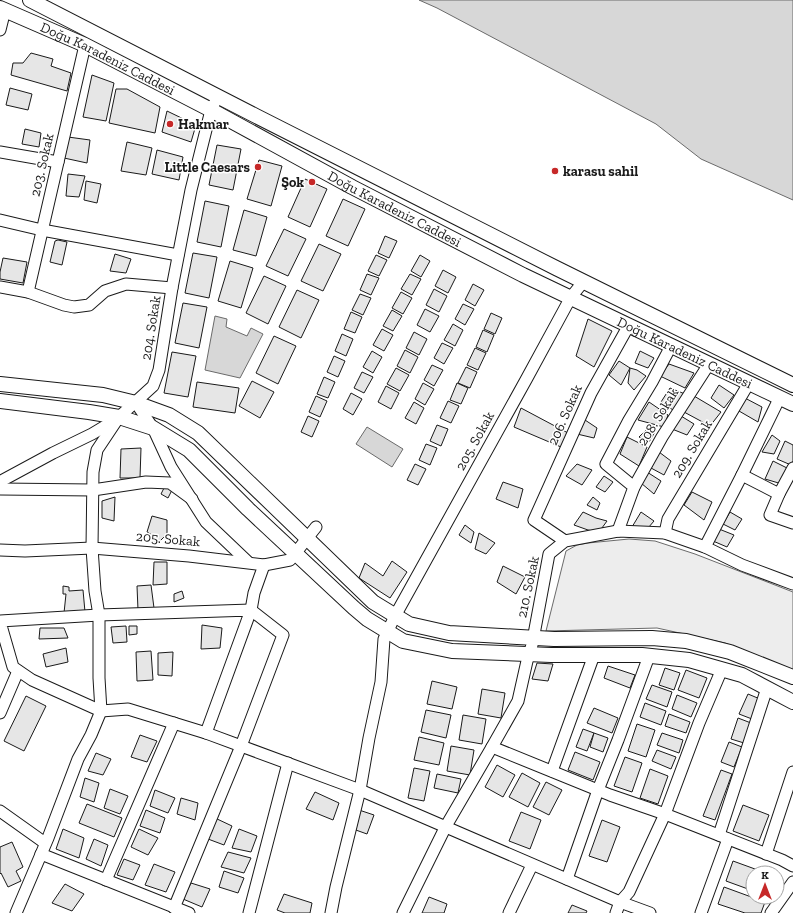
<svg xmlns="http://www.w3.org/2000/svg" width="793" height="913" viewBox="0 0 793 913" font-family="'Zilla Slab',serif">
<rect width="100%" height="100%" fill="#fff"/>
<!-- green -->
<path fill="#ededed" stroke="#6a6a6a" d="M629 539 655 541 695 554 793 592V670L725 643 657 628 546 631 566 551 577 545 588 543Z"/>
<!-- water -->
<g fill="#d7d7d7" stroke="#6a6a6a">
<path d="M419 0H793V200L701 159 656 124 437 8Z"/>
<path d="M215 316 227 319 226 327 247 336 251 328 263 334 240 378 205 370Z"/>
<path d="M367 427 403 449 392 467 356 444Z"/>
</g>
<!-- building -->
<g fill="#e6e6e6" stroke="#1a1a1a">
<path d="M31 53 53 59 51 66 71 73 67 91 11 75 13 63H23Z"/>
<path d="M92 75 114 83 106 121 83 117Z"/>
<path d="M10 88 32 94 28 110 6 105Z"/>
<path d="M116 89H127L160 107 155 133 109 123Z"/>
<path d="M167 111 196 125 191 142 162 132Z"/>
<path d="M25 129 41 133 39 147 22 144Z"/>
<path d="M68 137 90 140 87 163 64 158Z"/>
<path d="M127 142 152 148 146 175 121 171Z"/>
<path d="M217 145 241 149 233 190 209 185Z"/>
<path d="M157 150 183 157 179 180 152 174Z"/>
<path d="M259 160 282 166 271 206 247 199Z"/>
<path d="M68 174 85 176 79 197 66 196Z"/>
<path d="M305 179 327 189 310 227 288 217Z"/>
<path d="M86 181 101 184 97 203 84 200Z"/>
<path d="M343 199 365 209 348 246 326 236Z"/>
<path d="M205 201 229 206 221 247 197 242Z"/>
<path d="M244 210 267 217 256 256 233 250Z"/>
<path d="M284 229 306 239 288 276 266 266Z"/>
<path d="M385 236 397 241 389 258 378 253Z"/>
<path d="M58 240 67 242 62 265 50 262 55 241Z"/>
<path d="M319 244 341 254 323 291 301 281Z"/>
<path d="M193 253 217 257 209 298 185 293Z"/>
<path d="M115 254 131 259 126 273 110 271Z"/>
<path d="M376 255 387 260 379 276 368 271Z"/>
<path d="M420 255 430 261 421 277 411 271Z"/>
<path d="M3 258 27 262 23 283 0 279V272Z"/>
<path d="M230 261 253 268 241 308 218 301Z"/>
<path d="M443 270 456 277 448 293 435 286Z"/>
<path d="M367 274 379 278 371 295 360 290Z"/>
<path d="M410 274 421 279 412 295 401 289Z"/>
<path d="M264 276 286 286 268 324 246 313Z"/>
<path d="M473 284 484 290 475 306 465 300Z"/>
<path d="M434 289 447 296 439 312 426 305Z"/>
<path d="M297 290 319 300 301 338 279 327Z"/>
<path d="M401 292 412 298 403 314 392 308Z"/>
<path d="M360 294 371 298 363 315 352 310Z"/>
<path d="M183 303 207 307 199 348 175 343Z"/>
<path d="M463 304 474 309 465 325 455 319Z"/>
<path d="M425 309 439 316 430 332 417 325Z"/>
<path d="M392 310 402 316 393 331 383 326Z"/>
<path d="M351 312 362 317 355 333 344 329Z"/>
<path d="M491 313 502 318 495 334 484 329Z"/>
<path d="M588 319 612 331 594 367 576 356Z"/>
<path d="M453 324 463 330 455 346 444 340Z"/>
<path d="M382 329 393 335 384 351 373 345Z"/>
<path d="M483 330 494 335 487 352 476 347Z"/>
<path d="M414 332 427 339 419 355 406 348Z"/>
<path d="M342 334 353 339 346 356 335 351Z"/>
<path d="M274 336 296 346 278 384 256 373Z"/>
<path d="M442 343 453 348 444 364 434 358Z"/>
<path d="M475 348 486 353 478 370 467 365Z"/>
<path d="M405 350 418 357 410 373 397 366Z"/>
<path d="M372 351 382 357 373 373 363 367Z"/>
<path d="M640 351 654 358 648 368 635 363Z"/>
<path d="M172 352 196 356 188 397 164 393Z"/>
<path d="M334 356 345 361 338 377 327 372Z"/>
<path d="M619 361 630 368 621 385 609 375Z"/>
<path d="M669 364 694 373 685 388 660 376Z"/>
<path d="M432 365 443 370 434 386 424 380Z"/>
<path d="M466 367 477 372 470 388 458 383Z"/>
<path d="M396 368 409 375 400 391 387 384Z"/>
<path d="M630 368 637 370 646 376 634 390 628 383Z"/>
<path d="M362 372 373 377 364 393 354 388Z"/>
<path d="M324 377 335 382 328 398 317 394Z"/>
<path d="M252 381 274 392 260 418 239 406Z"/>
<path d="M197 382 239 388 235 413 193 407Z"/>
<path d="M423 383 434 389 425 405 415 399Z"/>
<path d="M457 383 468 388 461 404 450 400Z"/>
<path d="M719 385 734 395 724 408 711 398Z"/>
<path d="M386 386 399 393 391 409 378 402Z"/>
<path d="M670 388 685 394 673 410 661 402Z"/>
<path d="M351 393 362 399 353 415 343 409Z"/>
<path d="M316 396 327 401 320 417 309 412Z"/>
<path d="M694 396 721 412 710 426 684 412Z"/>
<path d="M743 397 762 407 758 422 739 411Z"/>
<path d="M448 401 459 406 451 423 440 418Z"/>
<path d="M414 402 424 408 416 424 405 418Z"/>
<path d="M649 402 668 415 664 427 638 420Z"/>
<path d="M521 408 568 433 561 447 514 427Z"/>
<path d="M308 416 319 421 312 437 301 432Z"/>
<path d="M681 416 694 424 687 435 672 429Z"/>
<path d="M585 420 597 428 594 438 577 434Z"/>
<path d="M437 425 448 429 441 446 430 441Z"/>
<path d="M649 427 656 430 649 442 639 437Z"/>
<path d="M772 435 780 441 774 454 762 452Z"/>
<path d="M627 437 647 447 639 466 620 454Z"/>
<path d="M785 441 793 445V461L791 465 777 459Z"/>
<path d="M426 444 437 448 430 465 419 460Z"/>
<path d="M141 448 140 478H120L121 449Z"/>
<path d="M659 452 671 461 664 475 651 468Z"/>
<path d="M773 461 787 468 782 484 765 479Z"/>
<path d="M415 464 426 469 418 485 407 480Z"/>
<path d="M577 464 592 470 582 485 566 476Z"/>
<path d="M647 472 661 481 654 494 641 483Z"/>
<path d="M604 476 613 482 605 492 596 487Z"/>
<path d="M503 482 523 489 518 508 496 499Z"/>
<path d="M165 486 172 490 168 498 161 494Z"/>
<path d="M692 492 712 502 704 520 684 505Z"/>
<path d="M115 497 114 521 102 518V501Z"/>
<path d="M593 497 600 503 597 510 587 505Z"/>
<path d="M583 512 596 518 607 521 599 532 588 530 574 525Z"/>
<path d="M641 512 654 521 648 528 632 527Z"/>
<path d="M730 512 742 519 735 530 723 524Z"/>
<path d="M152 516 167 520V534L157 544 149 541 152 535 147 532Z"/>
<path d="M465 525 474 532 471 543 459 535Z"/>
<path d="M719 529 734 535 727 547 713 541Z"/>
<path d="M479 533 495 543 486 554 475 549Z"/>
<path d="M392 561 407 572 390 598 359 578 365 563 383 576Z"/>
<path d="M154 562H167V584L153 585Z"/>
<path d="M503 566 525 577 516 594 497 582Z"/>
<path d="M151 585 154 608 138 610 137 586Z"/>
<path d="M63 586 69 587V591L83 590 85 612 64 613 66 594H63Z"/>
<path d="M182 591 184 598 174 602V594Z"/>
<path d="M202 625 222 628 220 648 201 649Z"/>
<path d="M126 626 127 642 113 643 111 627Z"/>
<path d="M129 626H137V634L129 635Z"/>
<path d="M40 628H64L68 638 39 639Z"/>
<path d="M66 648 68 662 46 667 43 654Z"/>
<path d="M151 651 153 680 137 681 136 652Z"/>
<path d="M173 652 172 676 158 675V653Z"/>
<path d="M537 663 553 664 548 681 532 679Z"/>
<path d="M608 666 635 675 630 688 604 678Z"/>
<path d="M665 668 680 673 674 690 659 685Z"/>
<path d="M686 670 707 678 699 698 678 690Z"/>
<path d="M432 681 457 687 452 709 427 704Z"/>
<path d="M652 685 672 692 667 707 646 699Z"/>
<path d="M482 689 505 693 501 718 478 714Z"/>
<path d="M748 694 760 699 752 719 739 714Z"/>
<path d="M677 695 697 703 691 717 672 709Z"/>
<path d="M26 696 46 706 24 751 4 741Z"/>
<path d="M645 703 666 711 661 725 640 717Z"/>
<path d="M594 708 618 718 612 733 587 723Z"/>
<path d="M426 710 451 715 446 738 421 732Z"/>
<path d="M669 714 690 722 686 733 665 726Z"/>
<path d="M463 715 486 719 482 744 459 740Z"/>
<path d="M738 718 751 723 744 743 731 739Z"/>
<path d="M637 724 655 730 646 757 628 751Z"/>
<path d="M583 729 594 733 587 751 576 747Z"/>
<path d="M594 733 608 738 603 752 590 747Z"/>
<path d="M662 733 683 740 679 753 657 745Z"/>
<path d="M140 735 157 741 147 762 131 757Z"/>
<path d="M419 737 444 743 439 765 414 760Z"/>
<path d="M729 742 742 747 734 767 721 762Z"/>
<path d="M451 746 474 750 470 775 447 771Z"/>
<path d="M657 750 676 757 671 769 652 761Z"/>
<path d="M575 752 600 762 593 780 568 770Z"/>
<path d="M96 753 111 759 103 775 88 771Z"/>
<path d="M625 757 642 763 632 792 614 786Z"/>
<path d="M497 765 515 775 503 797 485 787Z"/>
<path d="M414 768 430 771 424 801 408 798Z"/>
<path d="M650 769 668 776 658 804 640 798Z"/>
<path d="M721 770 732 774 715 820 703 816Z"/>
<path d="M522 773 540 783 528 807 509 797Z"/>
<path d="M437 774 461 779 458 793 434 788Z"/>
<path d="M85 778 99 783 94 802 80 797Z"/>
<path d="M546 782 562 790 549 815 533 807Z"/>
<path d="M110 789 128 796 120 814 104 808Z"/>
<path d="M155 790 175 798 168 813 150 806Z"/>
<path d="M315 792 339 803 333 820 306 809Z"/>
<path d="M181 798 198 803 195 820 177 814Z"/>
<path d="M87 804 122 818 114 837 79 823Z"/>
<path d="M743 805 769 815 759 841 733 831Z"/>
<path d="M146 810 165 818 160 833 140 826Z"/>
<path d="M359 810 374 815 367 834 353 829Z"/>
<path d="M521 812 541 820 530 849 509 841Z"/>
<path d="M215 818 232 826 224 845 208 839Z"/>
<path d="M602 820 620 827 607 862 589 856Z"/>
<path d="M63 829 84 838 79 858 56 849Z"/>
<path d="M139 829 158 838 148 855 131 847Z"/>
<path d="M239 829 257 836 251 852 232 848Z"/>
<path d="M94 839 108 845 101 866 86 859Z"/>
<path d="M12 842 23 867 16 871 21 881 8 887 1 873 0 874V847Z"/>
<path d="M228 852 251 858 244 873 221 867Z"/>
<path d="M124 859 140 865 133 880 117 875Z"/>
<path d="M733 861 755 869 748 889 726 881Z"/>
<path d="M154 864 175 872 166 892 145 885Z"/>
<path d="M224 871 244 878 238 893 219 887Z"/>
<path d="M191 883 210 889 202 907 183 899Z"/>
<path d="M65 884 84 894 72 911 52 903Z"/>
<path d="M724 887 765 902 761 913H745L718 904Z"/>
<path d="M284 894 312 903 310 913H285L277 910Z"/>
<path d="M429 897 447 904 444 913H422Z"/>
<path d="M572 905 587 911 586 913H568Z"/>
</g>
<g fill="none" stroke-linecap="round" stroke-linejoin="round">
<!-- minor casing -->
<g stroke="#1a1a1a" stroke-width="13">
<g id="minor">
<path d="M0 30 5 10"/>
<path d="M0 152 58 162"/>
<path d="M0 220 42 230 178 255"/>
<path d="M0 287 28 292 64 305 74 307 89 305 105 291 126 284 172 288"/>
<path d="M28 292 85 45"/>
<path d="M136 403 153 428 171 467 206 522 248 562"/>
<path d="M742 475 779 494 770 515 793 523"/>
<path d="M0 483 3 480 53 453 92 434 117 419"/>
<path d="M634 487 662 437 709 364"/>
<path d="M0 489 93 490 146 482 170 483 192 499"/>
<path d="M779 494 793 468"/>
<path d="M618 531 634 487 606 464 629 420 652 382 671 346"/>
<path d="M665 533 668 519 749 383"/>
<path d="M565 541 534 520 591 393 629 325"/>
<path d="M705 547 742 475 780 397"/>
<path d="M0 550 25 551 92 548 189 556 264 565 290 560 316 527"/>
<path d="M0 621 99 615 251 610 206 733 128 709 101 711 32 680 13 667 0 622"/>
<path d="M0 713 18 671"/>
<path d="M206 733 360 790 620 902 650 913"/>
<path d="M492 747 610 795 665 814 782 860 793 866"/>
<path d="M552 771 594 655"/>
<path d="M0 811 45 843"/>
<path d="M719 835 767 688"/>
<path d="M41 854 189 913"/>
<path d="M766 854 793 772"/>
<path d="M567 879 598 790 618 740 649 656"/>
<path d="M106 880 174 723"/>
<path d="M174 908 241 746 283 635 251 610 254 593 264 565"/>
<path d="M16 913 48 838 78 759 91 735 101 711 99 678V615L95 591 92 548 93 472 97 450 119 417 153 386 159 370 172 288 191 190 211 110 214 104"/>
<path d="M249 913 288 763"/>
<path d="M331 913 336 887 360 790 369 738 381 682 384 639 395 616 527 378 571 297 584 281"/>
<path d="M403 913 446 826 492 747 518 701 527 661 532 645 549 554 565 541 618 531 665 533 705 547 742 565 793 584"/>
<path d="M509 913 532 865"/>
<path d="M616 913 620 902 629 892 665 814 699 723 722 669"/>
<path d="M701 913 728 839"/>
<path d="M771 913 793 882"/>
</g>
</g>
<!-- major casing -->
<g stroke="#1a1a1a" stroke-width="16">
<g id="major">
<path d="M30 0 256 116 556 268 793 385"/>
<path id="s1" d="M0 8 85 45 211 110 352 187 523 275 793 404"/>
<path d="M0 384 103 395 136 403 169 415 198 433 373 602 409 624 449 633 554 639 652 638 686 641 730 652 793 677"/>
<path d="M0 401 89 412 119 417 153 428 189 450 248 509 354 608 367 619 403 641 452 651 551 655H642L689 660 742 675 793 702"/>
</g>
</g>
<!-- minor -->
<use href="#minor" stroke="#fff" stroke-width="11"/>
<!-- major -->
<use href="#major" stroke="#fff" stroke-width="14"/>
</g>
<!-- markers -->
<g fill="#c62828" stroke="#fff" stroke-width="1.5">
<circle cx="170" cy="124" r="4"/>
<circle cx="258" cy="167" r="4"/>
<circle cx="555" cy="171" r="4"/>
<circle cx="312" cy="182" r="4"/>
</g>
<g text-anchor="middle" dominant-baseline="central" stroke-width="3" stroke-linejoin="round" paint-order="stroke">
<!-- street labels -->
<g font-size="14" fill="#1a1a1a" stroke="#fff">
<text stroke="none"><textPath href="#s1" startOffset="119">Doğu Karadeniz Caddesi</textPath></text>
<text transform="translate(42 165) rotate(-77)">203. Sokak</text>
<text stroke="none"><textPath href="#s1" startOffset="443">Doğu Karadeniz Caddesi</textPath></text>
<text transform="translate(151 328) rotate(-81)">204. Sokak</text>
<text stroke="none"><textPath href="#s1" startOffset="767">Doğu Karadeniz Caddesi</textPath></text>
<text transform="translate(565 415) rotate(-66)">206. Sokak</text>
<text transform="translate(658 417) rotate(-58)">208. Sokak</text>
<text transform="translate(475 441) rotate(-61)">205. Sokak</text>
<text transform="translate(692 449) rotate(-59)">209. Sokak</text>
<text transform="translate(168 539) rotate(5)">205. Sokak</text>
<text transform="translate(528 587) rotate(-78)">210. Sokak</text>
</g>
<!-- poi labels -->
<g font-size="14" font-weight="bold" fill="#1a1a1a" stroke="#fff" text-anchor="start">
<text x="178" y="124">Hakmar</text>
<text x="250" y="167" text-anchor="end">Little Caesars</text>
<text x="563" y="171">karasu sahil</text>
<text x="304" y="182" text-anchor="end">Şok</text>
</g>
</g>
<!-- north arrow -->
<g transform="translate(765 885)"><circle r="19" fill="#ffffff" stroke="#a3a3a3"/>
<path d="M0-3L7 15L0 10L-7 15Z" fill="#c62828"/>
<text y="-6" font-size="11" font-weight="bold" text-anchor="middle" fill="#1a1a1a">K</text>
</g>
</svg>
